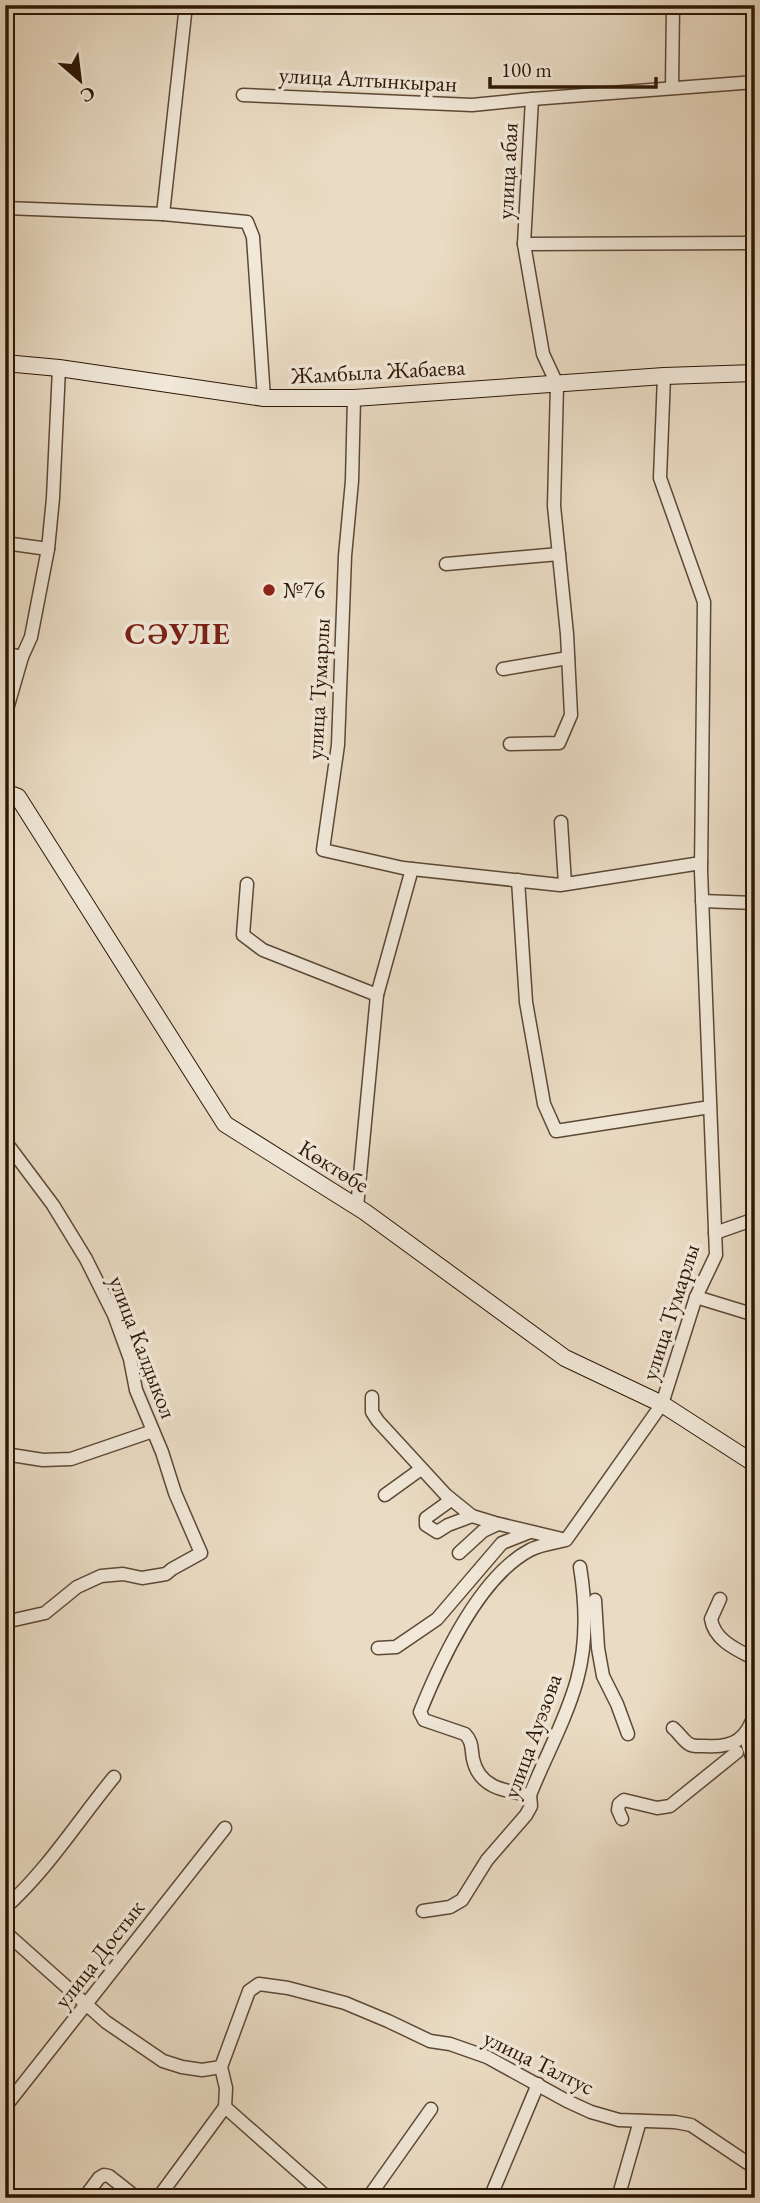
<svg xmlns="http://www.w3.org/2000/svg" width="760" height="2203" viewBox="0 0 760 2203" font-family="'EB Garamond',serif">
<rect width="100%" height="100%" fill="#eadcc4"/>
<filter id="stains"><feTurbulence type="fractalNoise" baseFrequency=".00286" numOctaves="4"/><feColorMatrix values="0 0 0 0 .2 0 0 0 0 .09 0 0 0 0 .02 0 0 0 .5 -.17"/></filter>
<radialGradient id="worn" r=".72"><stop offset=".6" stop-color="#630" stop-opacity="0"/><stop offset="1" stop-color="#630" stop-opacity=".3"/></radialGradient>
<g fill="none" stroke-linecap="round" stroke-linejoin="round">
<!-- street casing -->
<g stroke="#5c4835" stroke-width="15">
<g id="street">
<path d="M5 7 8 5"/>
<path d="M672 88 673 5"/>
<path d="M243 95 472 105 532 99"/>
<path d="M5 208 163 214 247 222 253 237 264 398"/>
<path d="M163 214 186 5"/>
<path d="M748 243 524 244 532 99 755 82"/>
<path d="M354 398 352 481 345 556 338 745 323 850 403 868 560 885 701 863"/>
<path d="M5 543 48 549 31 637 22 657"/>
<path d="M48 549 53 498 59 368"/>
<path d="M446 564 559 554"/>
<path d="M5 653 22 657 5 716"/>
<path d="M503 669 568 658"/>
<path d="M510 744 559 743 571 715 567 634 554 506 557 384 543 354 524 244"/>
<path d="M561 822 565 884"/>
<path d="M518 880 526 1002 544 1104 556 1131 710 1107"/>
<path d="M247 884 243 935 263 950 377 995"/>
<path d="M702 901 755 903"/>
<path d="M5 1141 53 1205 86 1259 114 1315 130 1359 136 1390 162 1452 175 1493 201 1553 172 1569 166 1574 142 1578 123 1574 101 1576 77 1587 45 1613 5 1622"/>
<path d="M357 1207 377 995 412 869"/>
<path d="M715 1233 755 1219"/>
<path d="M696 1297 755 1315"/>
<path d="M372 1397V1412L378 1421 446 1495 472 1516 495 1523 562 1539"/>
<path d="M5 1454 43 1460 71 1459 153 1431"/>
<path d="M385 1495 421 1469"/>
<path d="M451 1500 426 1518V1525L437 1532 448 1525 472 1516"/>
<path d="M459 1553 483 1531 498 1524"/>
<path d="M720 1599 711 1619C714 1640 737 1650 755 1659"/>
<path d="M595 1600 598 1648 603 1676 617 1704 628 1734"/>
<path d="M378 1648 396 1647 437 1619 502 1543 530 1532"/>
<path d="M751 1727 748 1745 755 1766"/>
<path d="M673 1728C679 1733 683 1740 689 1744 694 1747 700 1746 705 1746 733 1748 747 1740 755 1712"/>
<path d="M530 1795C505 1791 479 1788 473 1759 471 1749 473 1742 465 1734L424 1720 420 1712C441 1660 479 1577 530 1550 541 1544 554 1543 566 1540L662 1404 696 1297 716 1255 701 871 704 602 660 478 664 376"/>
<path d="M622 1819 618 1810 619 1804 624 1800 657 1808 670 1806 737 1752"/>
<path d="M5 1908C48 1869 77 1822 114 1777"/>
<path d="M423 1911 450 1907 462 1900 487 1860 526 1815 531 1806 530 1795C545 1757 566 1720 577 1680 587 1644 586 1604 580 1567"/>
<path d="M5 1932 106 2022 163 2061 182 2067 202 2070 221 2067"/>
<path d="M5 2107 225 1828"/>
<path d="M225 2107 226 2088 221 2067 249 1991 259 1984 288 1988 345 2003 388 2021 430 2041 450 2044 487 2057 567 2101 591 2112 619 2120 675 2122 691 2125 755 2168"/>
<path d="M225 2107 328 2198"/>
<path d="M84 2198 99 2178 104 2175 109 2176 137 2198"/>
<path d="M158 2198 225 2107"/>
<path d="M368 2198 431 2109"/>
<path d="M490 2198 538 2084"/>
<path d="M618 2198 640 2121"/>
</g>
</g>
<!-- secondary casing -->
<g stroke="#2c1705" stroke-width="18">
<g id="secondary">
<path d="M5 363 59 368 264 398H354L664 376 755 373"/>
<path d="M5 792 18 797 225 1124 365 1212 565 1358 662 1404 755 1464"/>
</g>
</g>
<!-- street -->
<use href="#street" stroke="#f1e8d9" stroke-width="12"/>
<!-- secondary -->
<use href="#secondary" stroke="#f1e8d9" stroke-width="16"/>
</g>
<!-- markers -->
<circle fill="#8f2418" stroke="#f1e8d9" stroke-width="2.5" cx="269" cy="590" r="7"/>
<g text-anchor="middle" dominant-baseline="central" stroke-width="7" stroke-linejoin="round" paint-order="stroke">
<!-- street labels -->
<g font-size="23" fill="#2c1705" stroke="#f1e8d9">
<text transform="translate(368 79) rotate(3)">улица Алтынкыран</text>
<text transform="translate(507 171) rotate(-87)">улица абая</text>
<text transform="translate(378 371) rotate(-3)">Жамбыла Жабаева</text>
<text transform="translate(318 689) rotate(-87)">улица Тумарлы</text>
<text transform="translate(334 1166) rotate(32)">Көктөбе</text>
<text transform="translate(670 1312) rotate(-72)">улица Тумарлы</text>
<text transform="translate(143 1347) rotate(69)">улица Калдыкол</text>
<text transform="translate(532 1736) rotate(-70)">улица Ауэзова</text>
<text transform="translate(99 1954) rotate(-52)">улица Достык</text>
<text transform="translate(539 2062) rotate(26)">улица Талтус</text>
</g>
<!-- poi labels -->
<g font-size="23" fill="#2c1705" stroke="#f1e8d9" text-anchor="start">
<text x="283" y="590">№76</text>
</g>
<!-- district labels -->
<g font-size="30" font-weight="bold" letter-spacing="2" fill="#7a1f14" stroke="#f1e8d9">
<text x="178" y="633">СӘУЛЕ</text>
</g>
</g>
<!-- margin -->
<rect width="760" height="2203" fill="none" stroke="#eadcc4" stroke-width="28"/>
<rect x="7" y="7" width="746" height="2189" fill="none" stroke="#2c1705" stroke-width="3.5"/>
<rect x="14" y="14" width="732" height="2175" fill="none" stroke="#2c1705" stroke-width="2"/>
<!-- north arrow -->
<g transform="translate(80 80) rotate(152)" stroke="#f1e8d9" stroke-width="5" paint-order="stroke">
<path d="M0-5L12 26L0 18L-12 26Z" fill="#2c1705"/>
<text y="-10" font-size="19" font-weight="bold" text-anchor="middle" fill="#2c1705">С</text>
</g>
<!-- scale -->
<path d="M490 77v10h166v-10" fill="none" stroke="#2c1705" stroke-width="3.5"/>
<text x="501" y="77" font-size="21" fill="#2c1705" stroke="#f1e8d9" stroke-width="5" paint-order="stroke">100 m</text>
<rect width="100%" height="100%" filter="url(#stains)"/>
<rect width="100%" height="100%" fill="url(#worn)"/>
</svg>
